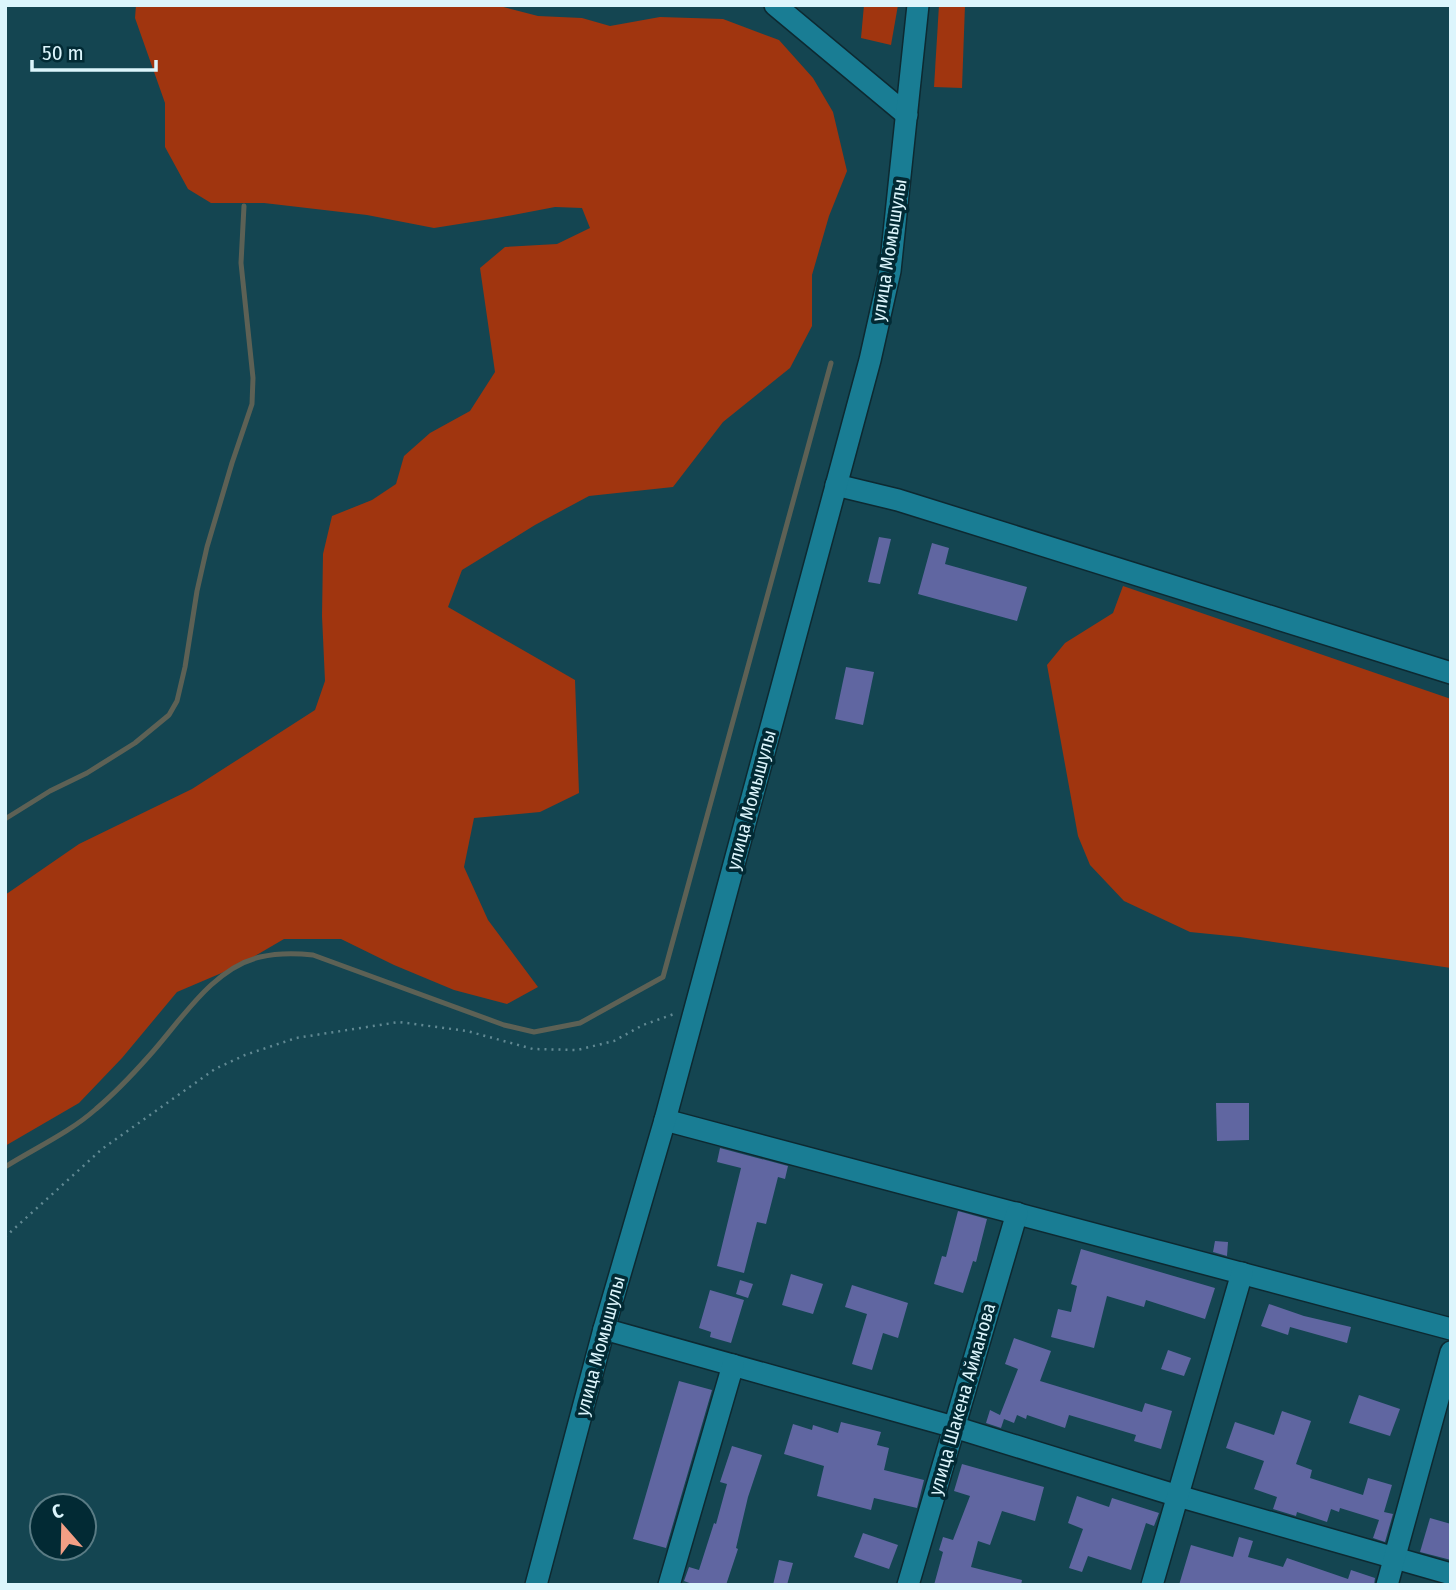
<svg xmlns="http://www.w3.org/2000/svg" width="1456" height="1590" viewBox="0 0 1456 1590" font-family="'Fira Sans Condensed',sans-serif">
<rect width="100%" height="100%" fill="#144551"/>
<!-- green -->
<g fill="#a0350f">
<path d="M136 5H496L538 16 582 18 610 26 660 17 723 19 779 40 813 78 833 112 847 171 829 216 812 275V326L790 368 723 422 673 487 589 496 535 525 462 570 448 607 575 680 579 793 540 812 474 818 464 867 488 920 538 987 507 1004 454 990 394 965 341 939H284L238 966 177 992 122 1058 79 1103 5 1146V895L79 844 192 789 315 710 325 681 322 616 323 554 332 516 372 500 396 484 404 456 430 433 470 411 495 372 480 268 505 247 557 244 590 228 582 208 555 207 497 218 434 228 367 215 264 203H211L188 189 165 147V103L135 18Z"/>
<path d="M864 5H898L891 45 861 38Z"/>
<path d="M939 5H965L962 88 934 87Z"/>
<path d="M1123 586 1451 699V968L1240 937 1190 932 1124 901 1090 865 1078 836 1047 665 1065 643 1113 613Z"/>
</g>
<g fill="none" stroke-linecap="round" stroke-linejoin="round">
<!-- stream -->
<g stroke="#5d6155" stroke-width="5">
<path d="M5 819 50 791 87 773 135 743 169 715 177 701 185 667 197 591 207 547 232 463 252 404 253 378 241 263 244 206"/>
<path d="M5 1167C35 1148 69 1133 96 1109 115 1093 133 1074 149 1056 180 1022 212 968 260 957 277 953 296 953 313 955L504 1025 534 1032 580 1023 663 977 831 363"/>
</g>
</g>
<!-- building -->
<g fill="#6066a1">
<path d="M879 537 891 539 880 584 868 582Z"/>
<path d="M932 543 949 548 945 564 1027 587 1017 621 918 594Z"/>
<path d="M846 667 874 672 863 725 835 719Z"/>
<path d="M1216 1103H1249V1140L1217 1141Z"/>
<path d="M720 1148 788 1166 785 1179 778 1177 766 1224 757 1222 744 1273 717 1266 741 1168 717 1162Z"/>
<path d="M958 1211 987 1219 976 1262 973 1261 963 1293 934 1284 942 1256 946 1257Z"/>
<path d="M1215 1241 1228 1242 1227 1256 1213 1252Z"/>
<path d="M1081 1249 1215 1288 1205 1319 1146 1300 1144 1307 1107 1296 1094 1348 1051 1337 1058 1309 1071 1312 1077 1286 1071 1284Z"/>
<path d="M791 1274 823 1284 813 1314 782 1305Z"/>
<path d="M740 1280 753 1284 748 1298 736 1294Z"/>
<path d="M852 1285 908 1303 898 1338 883 1333 872 1370 852 1364 867 1314 845 1307Z"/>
<path d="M710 1290 744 1300 731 1343 710 1337 711 1332 699 1328Z"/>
<path d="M1269 1304 1304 1316 1351 1327 1347 1343 1290 1327 1288 1335 1261 1326Z"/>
<path d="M1014 1338 1051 1351 1040 1381 1142 1412 1145 1403 1172 1411 1161 1449 1134 1441 1136 1435 1069 1415 1065 1428 1027 1415 1026 1419 1017 1415 1014 1423 1004 1419 1001 1428 986 1423 990 1410 1000 1415 1018 1369 1005 1364Z"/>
<path d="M1168 1350 1191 1358 1184 1376 1161 1369Z"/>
<path d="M679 1381 712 1390 666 1548 633 1539Z"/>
<path d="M1359 1395 1400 1409 1390 1436 1349 1423Z"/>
<path d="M1282 1411 1311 1421 1296 1464 1312 1470 1310 1478 1363 1495 1368 1478 1392 1485 1384 1512 1393 1514 1385 1542 1373 1538 1379 1520 1340 1508 1339 1512 1331 1509 1327 1522 1297 1512 1296 1516 1273 1509 1277 1497 1254 1489 1264 1461 1226 1448 1235 1422 1274 1435Z"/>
<path d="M841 1422 881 1432 877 1445 889 1448 884 1470 924 1480 917 1508 874 1498 871 1510 817 1496 824 1466 784 1454 793 1424 812 1430 813 1425 838 1433Z"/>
<path d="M732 1446 762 1455 748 1497 736 1548 738 1549 726 1585H695L684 1581 689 1567 699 1570 714 1523 716 1524 727 1484 720 1482Z"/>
<path d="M962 1464 1044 1487 1035 1521 1002 1511 990 1545 978 1541 971 1567 1022 1580 1021 1585H934L943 1552 939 1550 943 1537 953 1540 970 1496 954 1491Z"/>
<path d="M1077 1496 1109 1507 1112 1498 1159 1513 1154 1526 1146 1523 1131 1570 1088 1556 1082 1572 1069 1568 1083 1529 1068 1523Z"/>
<path d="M1430 1518 1451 1524V1560L1420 1552Z"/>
<path d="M863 1533 898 1545 889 1569 854 1557Z"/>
<path d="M1239 1537 1253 1541 1248 1557 1283 1567 1287 1558 1348 1579 1351 1570 1375 1578 1374 1585H1179L1191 1545 1233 1557Z"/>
<path d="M779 1560 793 1563 787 1585H773Z"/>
</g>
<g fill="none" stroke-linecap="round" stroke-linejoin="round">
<!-- minor casing -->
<g stroke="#0d2931" stroke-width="24">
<g id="minor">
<path d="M775 5 907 115"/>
<path d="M836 485 898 500 1451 673"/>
<path d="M665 1120 1451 1329"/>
<path d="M604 1329 954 1427 1178 1496 1451 1574"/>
<path d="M536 1585 604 1329 665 1120 870 360 890 271 918 5"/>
<path d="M669 1585 733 1365"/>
<path d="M908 1585 1017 1213"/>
<path d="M1152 1585 1242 1273"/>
<path d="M1387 1585 1451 1352"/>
</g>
</g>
<!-- path -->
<path stroke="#618993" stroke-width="2.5" stroke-dasharray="2 5" stroke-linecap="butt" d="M5 1237 102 1149 215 1069 245 1055 296 1038 399 1022 467 1031 533 1049 577 1050 614 1041 643 1025 674 1014"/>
<!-- minor -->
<use href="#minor" stroke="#197d94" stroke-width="21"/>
</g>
<g text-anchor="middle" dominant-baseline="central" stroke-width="7" stroke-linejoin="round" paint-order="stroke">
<!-- street labels -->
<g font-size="19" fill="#dcf5fc" stroke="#022a34">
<text transform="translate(889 250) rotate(-81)">улица Момышулы</text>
<text transform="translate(751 800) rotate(-75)">улица Момышулы</text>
<text transform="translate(600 1346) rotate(-75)">улица Момышулы</text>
<text transform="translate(962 1399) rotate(-74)">улица Шакена Айманова</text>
</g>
</g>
<!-- border -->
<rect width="1456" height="1590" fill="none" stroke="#dcf5fc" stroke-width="14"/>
<!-- north arrow -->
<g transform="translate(63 1527) rotate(340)"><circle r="33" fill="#022a34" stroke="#597b84" stroke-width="2"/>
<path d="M0-5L12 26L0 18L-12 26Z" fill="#f39f85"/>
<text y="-10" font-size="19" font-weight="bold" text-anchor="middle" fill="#dcf5fc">С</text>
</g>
<!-- scale -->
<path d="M32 60v10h124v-10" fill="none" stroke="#dcf5fc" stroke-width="3.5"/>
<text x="42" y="60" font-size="21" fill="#dcf5fc" stroke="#022a34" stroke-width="5" paint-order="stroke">50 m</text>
</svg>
